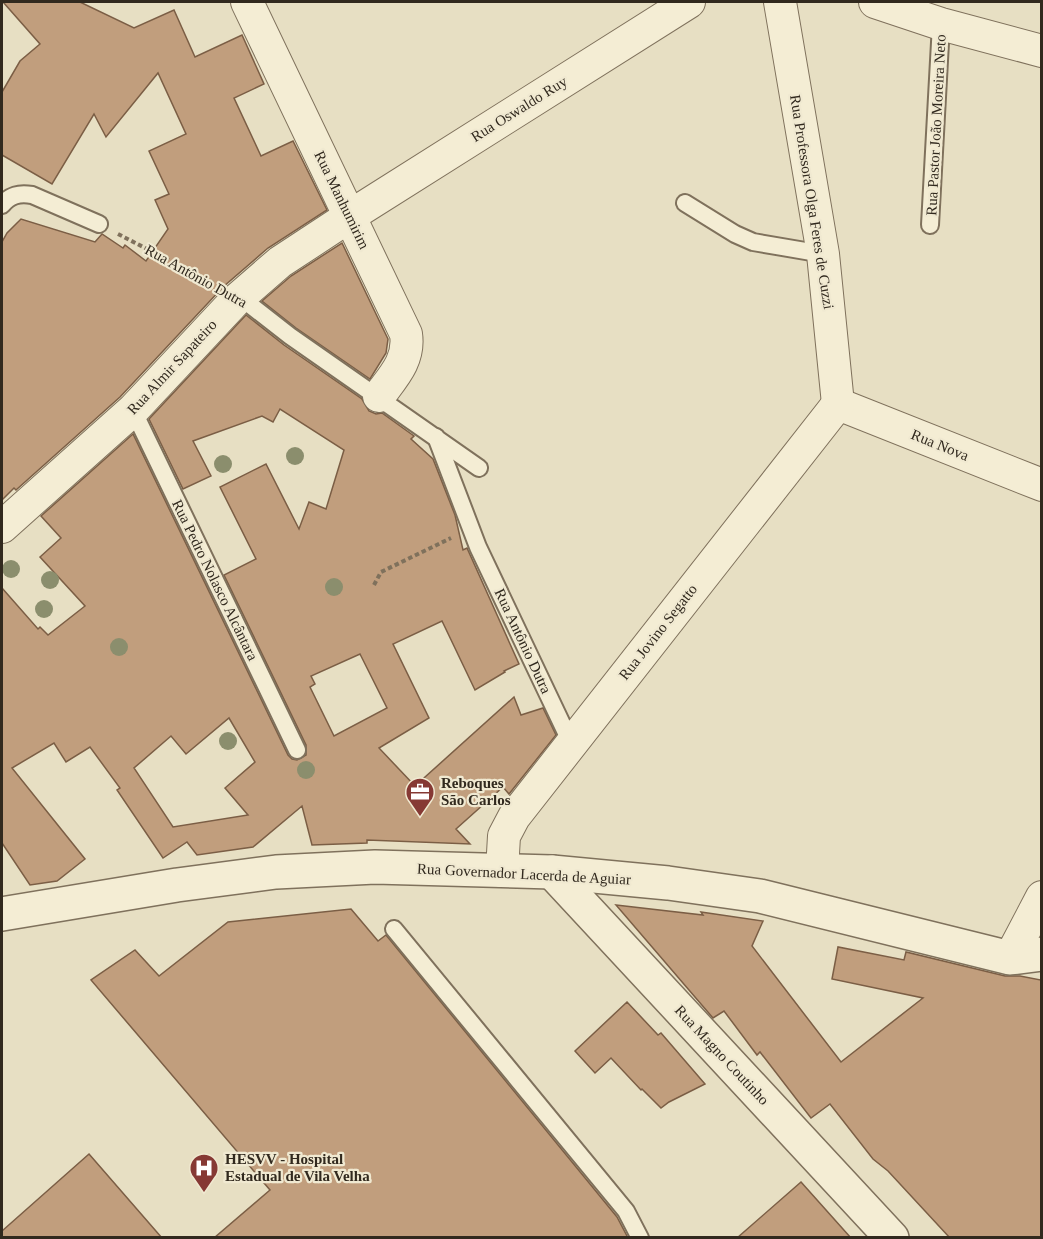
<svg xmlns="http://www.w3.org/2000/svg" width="1043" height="1239" viewBox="0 0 1043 1239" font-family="'Times New Roman',serif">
<rect width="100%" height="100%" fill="#e7dfc3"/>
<!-- building -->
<g fill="#c19e7d" stroke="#7b5e45" stroke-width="1.5" fill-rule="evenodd">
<path d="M3 2H80L134 28 174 10 195 57 242 35 264 84 234 98 261 156 293 141 327 210 268 248 223 287 120 397 16 490 14 488 2 500V242L7 233 21 219 95 242 102 234 123 248 125 245 146 261 168 229 155 200 169 194 149 151 186 134 158 73 106 137 94 114 52 184 2 155V92L20 61 40 44Z"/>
<path d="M342 243 388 339 386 353 370 379 296 328 262 301 291 276Z"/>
<path d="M246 315 284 345 362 399 369 411 376 414 382 413 414 436 411 439 433 459 455 515 463 550 467 548 519 664 504 671 505 672 475 690 442 621 393 644 429 718 379 748 415 786 514 697 521 715 543 708 556 735 509 794 503 787 456 829 470 844 367 840V843L312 845 302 806 253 847 197 855 187 842 163 858 117 790 120 788 90 747 66 762 54 743 12 768 85 859 57 881 30 885 2 843V588L38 629 40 627 48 635 85 606 40 557 61 538 41 516 133 434 288 755 292 759 297 760 306 755V745L224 575 256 559 220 487 266 464 299 529 309 502 326 509 344 450 280 409 273 422 262 416 193 441 211 476 183 489 149 419ZM360 654 387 708 334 736 310 687 315 684 311 676ZM229 718 255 762 225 788 248 815 173 827 134 768 171 736 186 754Z"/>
<path d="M616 905 703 915 701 912 763 921 752 946 841 1062 923 998 832 979 838 947 904 960 906 952 1005 976H1020L1041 980V1238H950L888 1171 873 1159 830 1104 811 1118 760 1052 757 1055 724 1011 713 1018Z"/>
<path d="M351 909 378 941 386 935 617 1217 628 1238H214L270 1190 91 980 135 950 159 976 228 922Z"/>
<path d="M627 1002 658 1035 661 1033 705 1084 669 1102 661 1108 642 1089 641 1090 611 1058 595 1073 575 1051Z"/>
<path d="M89 1154 162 1238H2V1231Z"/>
<path d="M801 1182 851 1238H737Z"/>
</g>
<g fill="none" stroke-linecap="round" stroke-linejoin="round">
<!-- service casing -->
<g stroke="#7f715c" stroke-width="20">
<g id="service">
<path d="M685 203 735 234 753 242 823 254"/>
<path d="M2 205C10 195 19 193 32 195L99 224"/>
<path d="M930 225 941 24"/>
<path d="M240 297 290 336 479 468"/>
<path d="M133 410 297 750"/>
<path d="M436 437 478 547 571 743"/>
<path d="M394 929 626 1211 640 1238"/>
</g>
</g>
<!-- minor casing -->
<g stroke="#7f715c" stroke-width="34">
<g id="minor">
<path d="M247 2 406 334C410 360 393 377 379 396"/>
<path d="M780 2 823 254 838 404"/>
<path d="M875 2 941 24 1042 51"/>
<path d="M838 404 1042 485"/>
<path d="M2 527 133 410 235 301 280 262 350 216 689 2"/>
<path d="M502 871 504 836 514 817 838 404"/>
<path d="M1010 958 1042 897"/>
</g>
</g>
<!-- tertiary casing -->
<g stroke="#7f715c" stroke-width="36">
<g id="tertiary">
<path d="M552 872 892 1238"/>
<path d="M2 914 177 885 276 872 375 867 552 872 668 883 760 896 1010 958 1042 954"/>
</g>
</g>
<!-- path -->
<g stroke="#7f715c" stroke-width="4" stroke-dasharray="4.5 3" stroke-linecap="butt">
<path d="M118 234 213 283"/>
<path d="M374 585 381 572 451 538"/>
</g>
<!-- service -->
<use href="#service" stroke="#f4edd4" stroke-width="16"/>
<!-- minor -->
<use href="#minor" stroke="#f4edd4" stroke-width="32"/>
<!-- tertiary -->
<use href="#tertiary" stroke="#f4edd4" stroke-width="33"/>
</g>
<!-- trees -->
<g fill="#8b8e6d">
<circle cx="295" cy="456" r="9"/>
<circle cx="223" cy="464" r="9"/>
<circle cx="11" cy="569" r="9"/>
<circle cx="50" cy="580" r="9"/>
<circle cx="334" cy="587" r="9"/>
<circle cx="44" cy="609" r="9"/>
<circle cx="119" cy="647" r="9"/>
<circle cx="228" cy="741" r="9"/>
<circle cx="306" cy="770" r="9"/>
</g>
<!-- icons -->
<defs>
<g id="office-pin" transform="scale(1.5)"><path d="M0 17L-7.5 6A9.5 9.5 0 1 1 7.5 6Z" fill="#863934" stroke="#f0e9d1"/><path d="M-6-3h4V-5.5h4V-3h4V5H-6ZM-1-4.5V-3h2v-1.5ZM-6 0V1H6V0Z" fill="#fff"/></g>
<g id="hospital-pin" transform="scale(1.5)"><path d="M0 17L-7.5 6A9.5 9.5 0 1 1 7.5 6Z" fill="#863934" stroke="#f0e9d1"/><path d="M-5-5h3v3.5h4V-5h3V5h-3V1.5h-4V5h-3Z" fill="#fff"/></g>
</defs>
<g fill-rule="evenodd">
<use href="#office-pin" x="420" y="792"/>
<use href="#hospital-pin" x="204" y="1168"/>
</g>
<g text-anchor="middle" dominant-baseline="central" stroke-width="4.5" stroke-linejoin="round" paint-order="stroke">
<!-- street labels -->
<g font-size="15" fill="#31291e" stroke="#f0e9d1">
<text transform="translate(519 109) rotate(-32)">Rua Oswaldo Ruy</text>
<text transform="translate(936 125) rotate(-87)">Rua Pastor João Moreira Neto</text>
<text transform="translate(342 200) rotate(64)">Rua Manhumirim</text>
<text transform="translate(812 202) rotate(81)">Rua Professora Olga Feres de Cuzzi</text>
<text transform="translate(196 276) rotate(29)">Rua Antônio Dutra</text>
<text transform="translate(172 367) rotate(-47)">Rua Almir Sapateiro</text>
<text transform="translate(940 445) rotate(22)">Rua Nova</text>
<text transform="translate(215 580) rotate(64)">Rua Pedro Nolasco Alcântara</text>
<text transform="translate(658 632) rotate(-52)">Rua Jovino Segatto</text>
<text transform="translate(523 641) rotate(65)">Rua Antônio Dutra</text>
<text transform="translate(524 874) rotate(3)">Rua Governador Lacerda de Aguiar</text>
<text transform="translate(722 1055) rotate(47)">Rua Magno Coutinho</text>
</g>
<!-- poi labels -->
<g font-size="15" font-weight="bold" fill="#31291e" stroke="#f0e9d1" text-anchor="start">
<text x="441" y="783">Reboques<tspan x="441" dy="17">São Carlos</tspan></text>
<text x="225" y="1159">HESVV - Hospital<tspan x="225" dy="17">Estadual de Vila Velha</tspan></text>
</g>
</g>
<!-- border -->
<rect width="1043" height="1239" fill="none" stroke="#31291e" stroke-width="6"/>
</svg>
